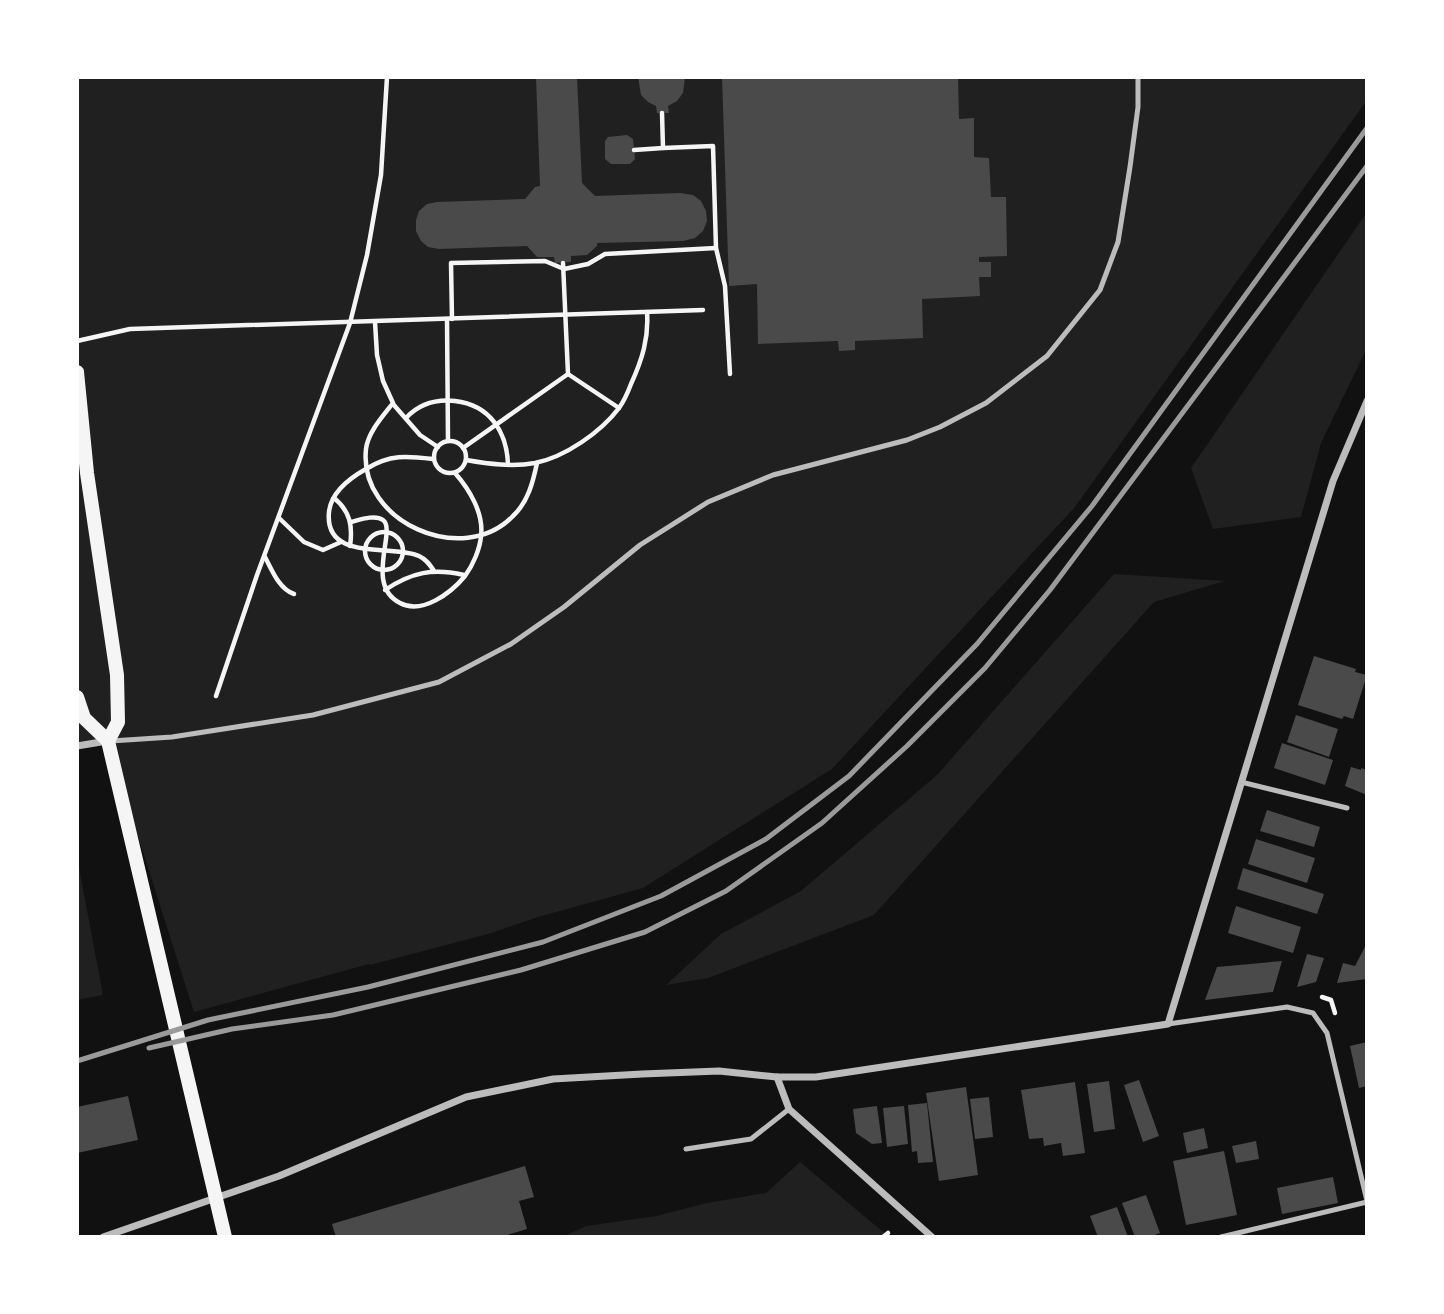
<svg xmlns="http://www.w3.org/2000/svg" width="1444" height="1314" viewBox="0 0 1444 1314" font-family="Karla,sans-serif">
<rect width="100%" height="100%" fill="#111"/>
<!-- green -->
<g fill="#202020">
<path d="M77 77H1367V100L1075 507 832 769 643 888 538 917 488 934 370 965 369 964 194 1012 108 742 77 746Z"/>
<path d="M1367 212V348L1321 443 1301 517 1213 529 1191 468Z"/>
<path d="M1114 574 1225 581 1154 602 874 915 708 978 666 985 721 934 801 891 937 775Z"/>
<path d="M77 857 103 995 77 1000Z"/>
<path d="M800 1162 889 1237H562L586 1226 656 1216 707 1203 766 1193Z"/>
</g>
<!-- building -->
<g fill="#4a4a4a">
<path d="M536 77H577L582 183 595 196 680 193 693 195 701 201 706 211 707 221 703 231 695 238 683 241 597 243V246L587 255 571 256V262L555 263 554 257H537L527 246 439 249 428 247 421 241 416 231V220L419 211 427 204 437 202 525 199 535 187 540 186Z"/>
<path d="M638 77H685L683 93 677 101 668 106 669 113H657L656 106 648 102 641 95Z"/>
<path d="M722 77H958L959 119 974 118V157L989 158 991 197H1006L1007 256 979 257V262H991V277H979L980 296 922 299 923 338 855 341V350L839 351 838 341 758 344 757 284 729 286Z"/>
<path d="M627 135 633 139 635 159 630 164H611L605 159V141L608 137Z"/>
<path d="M1314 656 1356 669 1355 672 1367 675 1353 719 1344 716 1342 719 1298 705Z"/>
<path d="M1296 715 1338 729 1329 757 1287 742Z"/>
<path d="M1282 743 1333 760 1325 785 1274 768Z"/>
<path d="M1351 767 1361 770V768L1367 770V795L1345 786Z"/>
<path d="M1267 810 1320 827 1314 847 1260 831Z"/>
<path d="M1256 839 1315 858 1307 883 1248 864Z"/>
<path d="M1243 868 1324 894 1317 914 1237 889Z"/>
<path d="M1236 906 1301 927 1293 953 1228 933Z"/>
<path d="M1367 943V979L1337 983 1343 963 1355 966Z"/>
<path d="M1307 954 1324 958 1316 982 1297 987Z"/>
<path d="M1282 961 1273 992 1205 1000 1217 967Z"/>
<path d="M1367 1042V1086L1359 1088 1350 1046Z"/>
<path d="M1139 1080 1159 1136 1143 1142 1124 1085Z"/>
<path d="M1109 1081 1115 1129 1094 1132 1087 1084Z"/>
<path d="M1075 1082 1085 1153 1063 1156 1061 1143 1044 1146 1043 1138 1029 1139 1021 1090Z"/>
<path d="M966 1087 978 1175 939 1181 926 1093Z"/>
<path d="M128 1096 138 1140 77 1153V1107Z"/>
<path d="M989 1097 993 1137 975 1139 970 1099Z"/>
<path d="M927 1103 933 1162 918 1163 917 1151 912 1152 908 1105Z"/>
<path d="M877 1106 882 1143 872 1144 856 1133 853 1109Z"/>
<path d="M904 1106 908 1144 887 1147 883 1108Z"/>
<path d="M1204 1128 1208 1148 1187 1153 1183 1133Z"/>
<path d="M1256 1141 1259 1159 1236 1163 1232 1146Z"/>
<path d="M1224 1151 1237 1215 1186 1225 1173 1161Z"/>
<path d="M525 1166 534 1197 519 1201 527 1229 501 1237H336L332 1224Z"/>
<path d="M1333 1177 1338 1203 1282 1214 1277 1188Z"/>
<path d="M1146 1195 1160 1233 1149 1237H1135L1122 1203Z"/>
<path d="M1117 1207 1128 1237H1098L1090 1216Z"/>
</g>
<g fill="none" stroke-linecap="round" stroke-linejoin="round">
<!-- path -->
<g stroke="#f5f5f5" stroke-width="4.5">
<path d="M662 113 663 148 713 146 716 248 725 286 730 374"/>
<path d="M634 150 663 148"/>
<path d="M447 319 448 441"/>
<path d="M452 319 451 263 545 261 564 269 588 264 605 254 716 248"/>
<path d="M375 322 377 355 383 381 393 403C383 416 368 432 366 449 358 522 463 568 513 516 528 502 533 482 537 463"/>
<path d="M77 341 130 329 703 310"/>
<path d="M568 374 619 408"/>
<path d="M393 404 420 435 438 447"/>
<path d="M406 418C419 404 436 399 455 401 490 405 507 432 508 465"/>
<circle cx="450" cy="457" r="16"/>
<path d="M463 448 568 374 563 263"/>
<path d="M433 459C407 456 390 454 366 469 350 478 331 492 329 512 324 562 391 544 419 556 426 559 430 565 434 571"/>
<path d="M466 460C489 464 512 467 535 463 565 457 601 432 619 408 624 401 628 392 631 384 642 360 649 338 647 312"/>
<path d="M334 498C350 511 353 526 350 546"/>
<path d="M279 518 304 542 323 550 341 542"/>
<path d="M351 522C359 520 375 514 383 520 397 530 364 585 400 603 422 615 451 593 465 576 473 565 480 549 481 536 484 513 469 489 455 473"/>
<circle cx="384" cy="551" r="19"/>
<path d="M265 557C272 570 279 589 294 594"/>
<path d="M385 590C412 572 433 568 464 575"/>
<path d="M216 696 257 575 350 323 367 255 381 175 387 77"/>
<path d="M1322 997 1331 1000 1335 1013"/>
<path d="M883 1237 888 1233"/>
</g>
<!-- service -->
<g stroke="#bcbcbc" stroke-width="5">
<path d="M111 741 172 737 313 715 439 682 511 644 564 607 640 545 708 502 773 475 907 440 940 427 986 403 1047 356 1100 290 1118 242 1130 167 1138 107V77"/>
<path d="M1241 782 1347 808"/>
<path d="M1168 1024 1287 1007 1313 1013 1327 1033 1367 1201"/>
<path d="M686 1149 751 1139 789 1109"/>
<path d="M1221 1237 1367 1202"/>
</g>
<!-- minor -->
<g stroke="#bcbcbc" stroke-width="7">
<path d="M77 746 107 741"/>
<path d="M777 1077 789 1109 932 1237"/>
<path d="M103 1237 279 1176 466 1097 553 1079 642 1074 719 1071 777 1077H816L1168 1024 1333 481 1367 401"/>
</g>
<!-- secondary -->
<g stroke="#f5f5f5" stroke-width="14">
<path d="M77 372 87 473 117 675 118 722 108 741"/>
<path d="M77 697 84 718 108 741 225 1237"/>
</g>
<!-- rail -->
<g stroke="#9a9a9a" stroke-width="5">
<path d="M149 1048 232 1029 333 1015 521 970 645 932 726 891 822 823 907 746 985 668 1050 590 1367 166"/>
<path d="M77 1061 208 1020 368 987 543 942 661 896 766 839 849 776 977 644 1092 506 1367 128"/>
</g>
</g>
<!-- border -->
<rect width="1444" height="1314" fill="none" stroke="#ffffff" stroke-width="158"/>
</svg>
